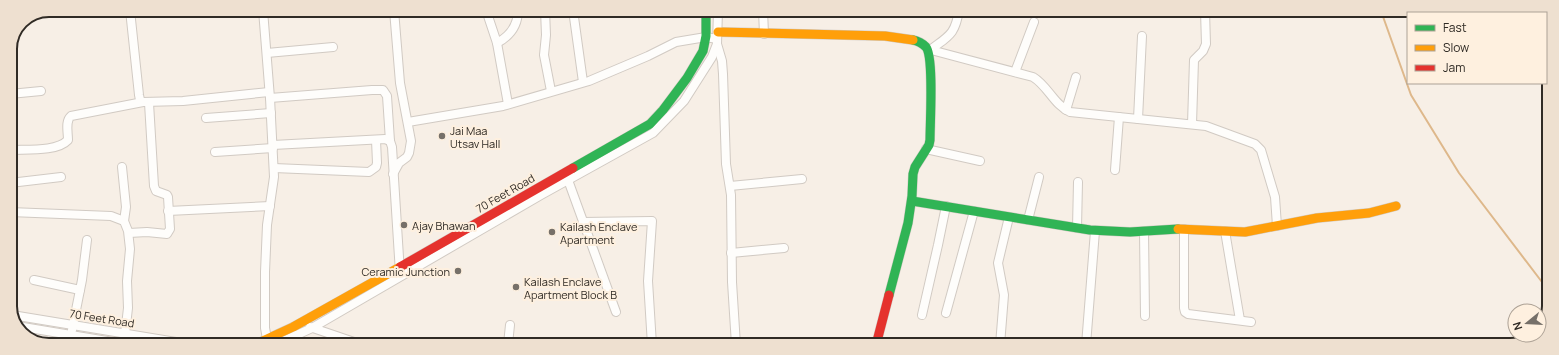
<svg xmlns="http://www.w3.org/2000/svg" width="1559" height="355" viewBox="0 0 1559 355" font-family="Manrope,sans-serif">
<rect width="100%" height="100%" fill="#f7efe6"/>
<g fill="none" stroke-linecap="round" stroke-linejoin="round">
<!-- stream -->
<path stroke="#deb88b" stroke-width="2" d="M1381 11 1411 95 1459 173 1545 286 1548 293"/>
<!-- street casing -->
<g stroke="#d1cac3" stroke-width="10">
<g id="street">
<path d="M130 10 139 95 140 100 143 102 183 101 269 92"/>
<path d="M263 10 270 98 274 177 267 225 265 272V328L268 344"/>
<path d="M486 10 497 43 508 104"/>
<path d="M545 10 546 35 544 55 551 91"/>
<path d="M573 10 583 82"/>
<path d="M763 10 764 34"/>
<path d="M497 43C510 36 518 26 518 10"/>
<path d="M717 44 722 61 723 74 726 164 731 195 732 282 736 345"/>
<path d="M931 50 1033 77C1048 86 1054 105 1070 112L1206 126 1255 144 1261 150 1275 197 1277 226"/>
<path d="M929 51C948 36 955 36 959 10"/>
<path d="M267 53 333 47"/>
<path d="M1015 72 1034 22"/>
<path d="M10 94 41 91"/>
<path d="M270 98 372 90H383L387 96 390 141"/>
<path d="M1066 110 1076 77"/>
<path d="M206 118 271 113"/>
<path d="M1138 119 1142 36"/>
<path d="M408 122 503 106 589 81 648 56 676 42 706 37 717 39"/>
<path d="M1192 124 1194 60 1203 51 1206 44 1205 11"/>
<path d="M273 145 385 139 390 141 392 147 400 273"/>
<path d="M926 149 980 161"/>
<path d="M10 150C26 149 57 152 68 140 68 132 65 121 71 116L143 102"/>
<path d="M215 152 273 148"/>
<path d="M122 167 126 207 124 221"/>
<path d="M274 168 369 172 376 167 377 163 376 140"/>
<path d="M1115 170 1119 117"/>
<path d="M393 174 399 163 407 157 409 153 411 141 400 83 394 10"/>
<path d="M568 180 616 312"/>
<path d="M10 183 61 177"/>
<path d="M730 186 802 179"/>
<path d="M168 211 270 206"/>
<path d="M10 212 111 216 124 221 128 231 130 249 127 281 128 308 125 334"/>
<path d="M1028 220 1039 177"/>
<path d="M583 222 652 221 648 281 652 345"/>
<path d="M1077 228 1078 182"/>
<path d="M1184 229V308L1185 312 1188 314 1251 322"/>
<path d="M1144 231 1145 316"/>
<path d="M1225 231 1240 320"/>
<path d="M129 233 147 232 167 234 170 229 168 197 167 195 156 191 154 186 149 103"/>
<path d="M731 253 784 248"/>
<path d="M34 280 80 290"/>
<path d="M946 313 974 211"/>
<path d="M12 315 188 344"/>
<path d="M922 315 938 245 946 206"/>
<path d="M17 326 125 344"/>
<path d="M310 327 360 344"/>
<path d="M72 330 82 280 87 240"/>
<path d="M277 344 312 328 541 195 653 133 684 101 712 57 717 44 718 10"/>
<path d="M508 344 510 325"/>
<path d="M1000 345 1004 295 998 263 1009 217"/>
<path d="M1086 345 1095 231"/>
</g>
</g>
<!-- fast casing -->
<g stroke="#d1cac3" stroke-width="10">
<g id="fast">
<path d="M573 168 650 124 663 110 687 78 703 51 706 36V10"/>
<path d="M912 201 1090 230 1130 232 1178 229"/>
<path d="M889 295 908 223 912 196 913 174 915 167 929 145 930 140C930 124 934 57 926 47 922 43 918 41 913 40"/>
</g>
</g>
<!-- slow casing -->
<g stroke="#d1cac3" stroke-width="10">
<g id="slow">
<path d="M718 32 885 36 913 40"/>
<path d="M1178 229 1245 232 1317 218 1369 213 1396 206"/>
<path d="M256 344 293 327 400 267"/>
</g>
</g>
<!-- jam casing -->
<g stroke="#d1cac3" stroke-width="10">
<g id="jam">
<path d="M400 267 573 168"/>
<path d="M876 345 889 295"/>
</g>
</g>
<!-- street -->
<use href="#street" stroke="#fefdfb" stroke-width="8"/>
<!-- fast -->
<use href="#fast" stroke="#30b455" stroke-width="9"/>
<!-- slow -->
<use href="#slow" stroke="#ff9f0a" stroke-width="9"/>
<!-- jam -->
<use href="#jam" stroke="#e5322d" stroke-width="9"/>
</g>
<!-- markers -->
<g fill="#767069" stroke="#fef0df" stroke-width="1.5">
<circle cx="442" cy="136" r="4"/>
<circle cx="404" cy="225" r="4"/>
<circle cx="552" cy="232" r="4"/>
<circle cx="458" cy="271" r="4"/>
<circle cx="516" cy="287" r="4"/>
</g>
<g text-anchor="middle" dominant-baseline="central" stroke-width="4" stroke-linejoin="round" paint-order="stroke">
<!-- poi labels -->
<g font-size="11" fill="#302b25" stroke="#fef0df" text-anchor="start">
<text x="450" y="130">Jai Maa<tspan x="450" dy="13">Utsav Hall</tspan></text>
<text x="412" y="225">Ajay Bhawan</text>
<text x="560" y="226">Kailash Enclave<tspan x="560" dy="13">Apartment</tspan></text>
<text x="450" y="271" text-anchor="end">Ceramic Junction</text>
<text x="524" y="281">Kailash Enclave<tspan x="524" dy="13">Apartment Block B</tspan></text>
</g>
<!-- street labels -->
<g font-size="11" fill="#302b25" stroke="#fef0df">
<text transform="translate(505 193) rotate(-30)">70 Feet Road</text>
<text transform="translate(102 318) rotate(9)">70 Feet Road</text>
</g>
</g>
<!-- crop -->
<path d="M0 0H1559V355H0ZM49 17H1510A32 32 0 0 1 1542 49V306A32 32 0 0 1 1510 338H49A32 32 0 0 1 17 306V49A32 32 0 0 1 49 17Z" fill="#eee0d0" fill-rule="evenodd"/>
<path fill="none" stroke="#302b25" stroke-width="2" d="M49 17H1510A32 32 0 0 1 1542 49V306A32 32 0 0 1 1510 338H49A32 32 0 0 1 17 306V49A32 32 0 0 1 49 17Z"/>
<!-- legend -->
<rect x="1407" y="12" width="140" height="72" fill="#fef0df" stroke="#aca195"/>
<rect x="1415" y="25" width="20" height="6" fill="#30b455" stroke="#aca195"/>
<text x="1443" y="32" font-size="12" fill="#302b25">Fast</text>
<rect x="1415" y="45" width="20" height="6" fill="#ff9f0a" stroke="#aca195"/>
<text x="1443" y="52" font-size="12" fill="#302b25">Slow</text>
<rect x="1415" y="65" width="20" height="6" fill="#e5322d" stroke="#aca195"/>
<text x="1443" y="72" font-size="12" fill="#302b25">Jam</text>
<!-- north arrow -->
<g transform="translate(1527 323) rotate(252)"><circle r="19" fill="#fef0df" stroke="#aca195"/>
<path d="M0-3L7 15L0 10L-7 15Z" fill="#767069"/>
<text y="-6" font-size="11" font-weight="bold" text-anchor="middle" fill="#302b25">N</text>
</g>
</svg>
